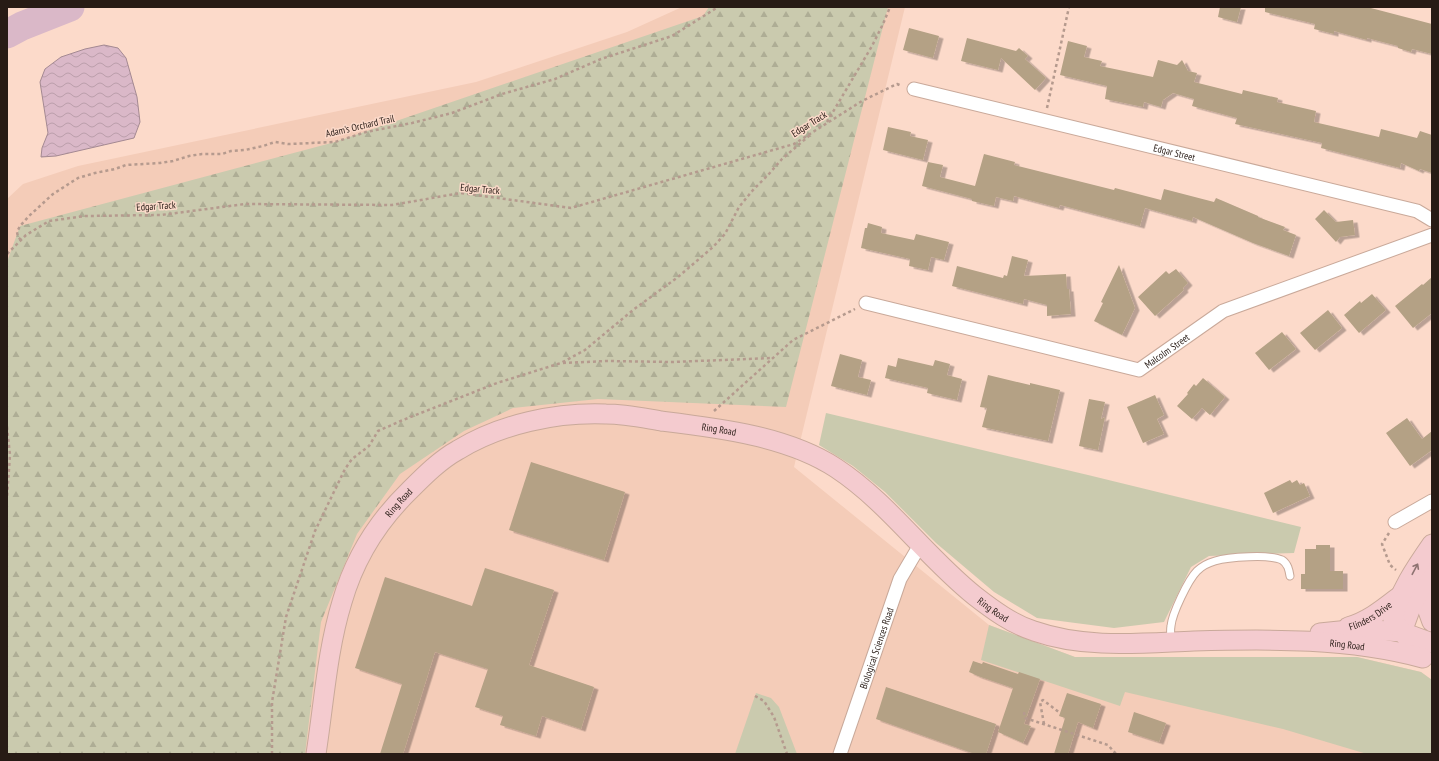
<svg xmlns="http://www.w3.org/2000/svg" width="1439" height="761" viewBox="0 0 1439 761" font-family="'PT Sans Narrow',sans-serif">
<defs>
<pattern id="forest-firs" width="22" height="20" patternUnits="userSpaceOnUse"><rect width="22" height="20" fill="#cacaae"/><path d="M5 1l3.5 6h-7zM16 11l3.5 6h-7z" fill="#aead95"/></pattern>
<pattern id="water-waves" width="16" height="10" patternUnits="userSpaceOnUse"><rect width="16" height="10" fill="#dab8c8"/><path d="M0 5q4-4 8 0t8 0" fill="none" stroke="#bb9eab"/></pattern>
<filter id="shadow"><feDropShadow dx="4.5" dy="2.5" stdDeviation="0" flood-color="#0004"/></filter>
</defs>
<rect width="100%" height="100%" fill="#fcdaca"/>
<!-- built -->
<path fill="#f4ccb8" d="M682 7H905L794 467 989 625 1075 657H1357L1421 672 1432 680V754H7V199L23 184 78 166 476 82 627 32Z"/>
<!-- green -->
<g fill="#cacaae">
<path d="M826 413 1088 475 1301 527 1294 553 1209 556 1191 567 1164 622 1114 628 1037 618 994 592 936 543 885 492 853 466 819 445Z"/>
<path d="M989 625 1075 657H1357L1421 672 1432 680V754H1367L1283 729 1125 692 1120 706 981 660Z"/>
<path d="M756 693 771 698 779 707 797 754H735Z"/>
</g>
<!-- forest -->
<path fill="url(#forest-firs)" d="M709 7H888L786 407 598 399 513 408 464 431 400 474 357 534 321 622 305 754H7V262L20 226 335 142 703 16Z"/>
<!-- water -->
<path fill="url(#water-waves)" stroke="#a48992" d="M104 45 118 48 126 58 137 97 140 122 134 138 56 156 41 157 42 148 48 133 40 82 45 69 61 57 85 49Z"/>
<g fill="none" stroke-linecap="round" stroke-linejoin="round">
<!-- river -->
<path stroke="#dab8c8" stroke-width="29" d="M7 34 22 26 70 7"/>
</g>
<!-- building -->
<g fill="#b4a185" filter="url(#shadow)">
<path d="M1220 7H1241L1237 22 1218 17Z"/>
<path d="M1265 7H1367L1432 24V54L1412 49 1411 52 1398 48V46L1367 38V40L1334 31V34L1314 29 1315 24 1265 12Z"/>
<path d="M909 28 939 36 933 58 903 50Z"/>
<path d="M967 38 1016 51 1019 48 1028 56 1025 59 1046 78 1035 90 1001 58 998 70 961 61Z"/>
<path d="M1068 41 1087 46 1084 57 1102 61 1100 66 1153 77 1158 60 1177 65 1182 60 1188 71 1197 73 1194 82 1242 94 1243 90 1278 98 1277 102 1316 111 1314 122 1379 137 1381 129 1417 138 1420 131 1432 135V173L1420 169 1419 171 1401 163 1400 168 1321 148 1322 143 1235 124 1237 118 1192 106 1194 99 1173 93 1163 100 1161 107 1144 102 1143 107 1105 99 1107 86 1060 75Z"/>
<path d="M888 127 911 132 910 136 928 140 923 160 883 150Z"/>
<path d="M984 154 1015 162 1014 165 1114 190 1115 188 1161 200 1164 189 1214 202 1216 198 1258 216V217L1285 227 1283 230 1296 235 1289 256 1253 243 1193 217 1192 221 1145 208 1140 226 1060 205 1059 208 1014 196 1013 201 996 197 994 206 972 201V199L922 186 928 162 943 165 940 177 975 186Z"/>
<path d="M1324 210 1336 222 1353 220 1355 235 1340 237 1336 242 1315 219Z"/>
<path d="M868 223 882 227 881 233 914 240 916 234 949 242 944 260 931 257 928 270 909 266 910 259 861 248 865 228H867Z"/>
<path d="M1012 256 1028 260 1024 276 1066 274 1067 289H1069L1071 314 1047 316V305L1024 299 1023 304 952 286 957 266 1003 278 1004 275 1007 276Z"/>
<path d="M1119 265 1135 308 1122 335 1094 321 1103 303 1101 302Z"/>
<path d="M1176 269 1188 283 1183 288 1184 290 1155 316 1138 297 1166 271 1169 274Z"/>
<path d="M1432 277V313L1413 328 1395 306 1422 284 1423 285Z"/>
<path d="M1372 294 1386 310 1359 333 1344 315 1360 301 1361 303Z"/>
<path d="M1328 310 1342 328 1315 350 1300 333Z"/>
<path d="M1282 332 1296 349 1269 370 1255 353Z"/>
<path d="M840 354 862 360 858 377 871 380 867 395 831 386Z"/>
<path d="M898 358 933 366 935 360 950 364 947 375 962 379 957 400 927 393 928 388 885 378 888 365 896 367Z"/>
<path d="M988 375 1030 385V383L1060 390 1048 441 982 427 987 408 980 407Z"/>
<path d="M1203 378 1225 397 1210 415 1202 408 1192 419 1177 406 1188 394 1187 393 1194 384 1196 386Z"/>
<path d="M1155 395 1164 415 1157 419 1164 434 1143 443 1127 407Z"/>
<path d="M1089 399 1105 402 1101 419 1105 417 1098 450 1079 446Z"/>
<path d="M1407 418 1422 439 1432 431V450L1410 466 1386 433Z"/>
<path d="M531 462 625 492 604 560 509 530Z"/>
<path d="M1290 480 1292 483 1297 480 1300 485 1304 483 1310 496 1273 513 1264 493Z"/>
<path d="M1316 545H1330V571H1343V589H1301V574H1305V549H1316Z"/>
<path d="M485 568 554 590 529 665 594 687 581 729 542 716 536 736 500 725 503 716 475 707 488 669 435 652 403 754H380L402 684 355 668 385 577 472 606Z"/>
<path d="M973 661 982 664 983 662 1018 674 1019 672 1040 679 1024 724 1031 726 1023 743 998 732 1013 688 978 676 969 672Z"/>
<path d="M886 687 996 724 986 754H975L876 719Z"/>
<path d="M1067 693 1101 704 1093 728 1078 722 1068 754H1054L1065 718 1059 716Z"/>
<path d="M1134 712 1166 723 1159 742 1128 732Z"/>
</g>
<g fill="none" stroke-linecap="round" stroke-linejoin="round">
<!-- lane casing -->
<g stroke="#c9a99a" stroke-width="9">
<path id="lane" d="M1171 642C1171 637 1170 631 1171 626 1172 614 1188 580 1197 571 1202 566 1208 563 1215 561 1228 557 1270 554 1282 560 1288 564 1289 570 1290 576"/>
</g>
<!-- street casing -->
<g stroke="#c9a99a" stroke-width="15">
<g id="street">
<path id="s1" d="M914 89 1417 211 1432 220"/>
<path id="s2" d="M866 303 1139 370 1223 311 1432 235"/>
<path d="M1395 522 1432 501"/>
<path id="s3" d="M840 754 900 579 920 545"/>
</g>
</g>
<!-- secondary casing -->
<g stroke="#c9a99a" stroke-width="21">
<g id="secondary">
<path d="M1426 579 1428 611 1432 622"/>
<path id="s4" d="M1348 627C1369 621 1384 608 1401 595"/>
<path d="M1402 632 1410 610 1432 565"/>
<path d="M1320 633 1359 629 1402 632 1432 643"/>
<path d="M1408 639 1393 620C1398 593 1416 567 1432 544"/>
<path id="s5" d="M316 754C324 703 327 651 342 602 354 560 378 521 410 490 425 475 440 460 458 450 501 424 556 412 606 414 625 414 643 418 661 421 718 428 787 436 836 468 889 503 925 556 975 596 993 610 1012 624 1034 631 1085 649 1141 643 1194 641 1271 639 1349 638 1423 658"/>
</g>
</g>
<!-- path -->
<g stroke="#b59a8e" stroke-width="2.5" stroke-dasharray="3 3" stroke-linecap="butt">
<path d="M1047 108 1069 7"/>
<path d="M827 122 872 46 883 24 890 7"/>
<path d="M21 240 18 237 17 232 20 226 29 216 53 194 78 178 95 173 115 169 126 165 160 163 173 161 189 156 202 154H222L231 151 245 150 263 146 275 142 288 144 335 142 366 132 412 123 452 113 502 94 555 79 601 59 672 36 718 7"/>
<path d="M7 254 26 235 49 221 85 216 161 215 245 204 392 205 461 193 571 208 794 144 862 101 897 84 902 86"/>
<path d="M563 363 607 361 673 362 772 358"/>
<path d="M714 411 793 340 855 309"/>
<path d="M7 427 10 455 7 498"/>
<path d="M1389 533 1382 544 1390 565 1396 570"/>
<path d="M755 696 764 701 774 717 787 754"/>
<path d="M1024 712 1025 718 1108 745 1116 754"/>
<path d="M1044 724 1040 702 1043 700 1060 713"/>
<path d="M272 754V702L286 617 315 531 345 469 352 459 369 446 378 431 403 420 497 383 561 363 585 350 633 310 678 277 713 247 725 234 739 207 753 190 768 175 782 159 810 135"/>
</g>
<!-- lane -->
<use href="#lane" stroke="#fff" stroke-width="7"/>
<!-- street -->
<use href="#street" stroke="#fff" stroke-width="13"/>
<!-- secondary -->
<use href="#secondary" stroke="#f4cbcf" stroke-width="19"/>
</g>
<!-- one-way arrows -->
<defs><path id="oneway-shaft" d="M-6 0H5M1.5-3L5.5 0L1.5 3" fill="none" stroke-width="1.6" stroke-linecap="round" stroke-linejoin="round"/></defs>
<use stroke="#8e7372" href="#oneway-shaft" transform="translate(1415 569) rotate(-62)"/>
<g text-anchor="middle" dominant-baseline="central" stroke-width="3" stroke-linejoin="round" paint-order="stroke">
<!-- street labels -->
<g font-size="10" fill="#271b15" stroke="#fcdaca">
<text transform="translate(809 124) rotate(-32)">Edgar Track</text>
<text transform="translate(360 126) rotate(-13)">Adam's Orchard Trail</text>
<text stroke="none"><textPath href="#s1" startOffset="268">Edgar Street</textPath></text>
<text transform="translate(480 189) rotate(5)">Edgar Track</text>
<text transform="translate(156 206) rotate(-4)">Edgar Track</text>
<text stroke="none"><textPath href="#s2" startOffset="315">Malcolm Street</textPath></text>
<text stroke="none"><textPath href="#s5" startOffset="618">Ring Road</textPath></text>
<text stroke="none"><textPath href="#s5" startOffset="270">Ring Road</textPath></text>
<text stroke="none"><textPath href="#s5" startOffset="954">Ring Road</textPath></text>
<text stroke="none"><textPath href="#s4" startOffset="25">Flinders Drive</textPath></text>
<text stroke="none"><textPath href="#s5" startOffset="1315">Ring Road</textPath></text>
<text stroke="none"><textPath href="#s3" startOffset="112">Biological Sciences Road</textPath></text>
</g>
</g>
<!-- border -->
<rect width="1439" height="761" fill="none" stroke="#271b15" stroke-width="16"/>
</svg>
